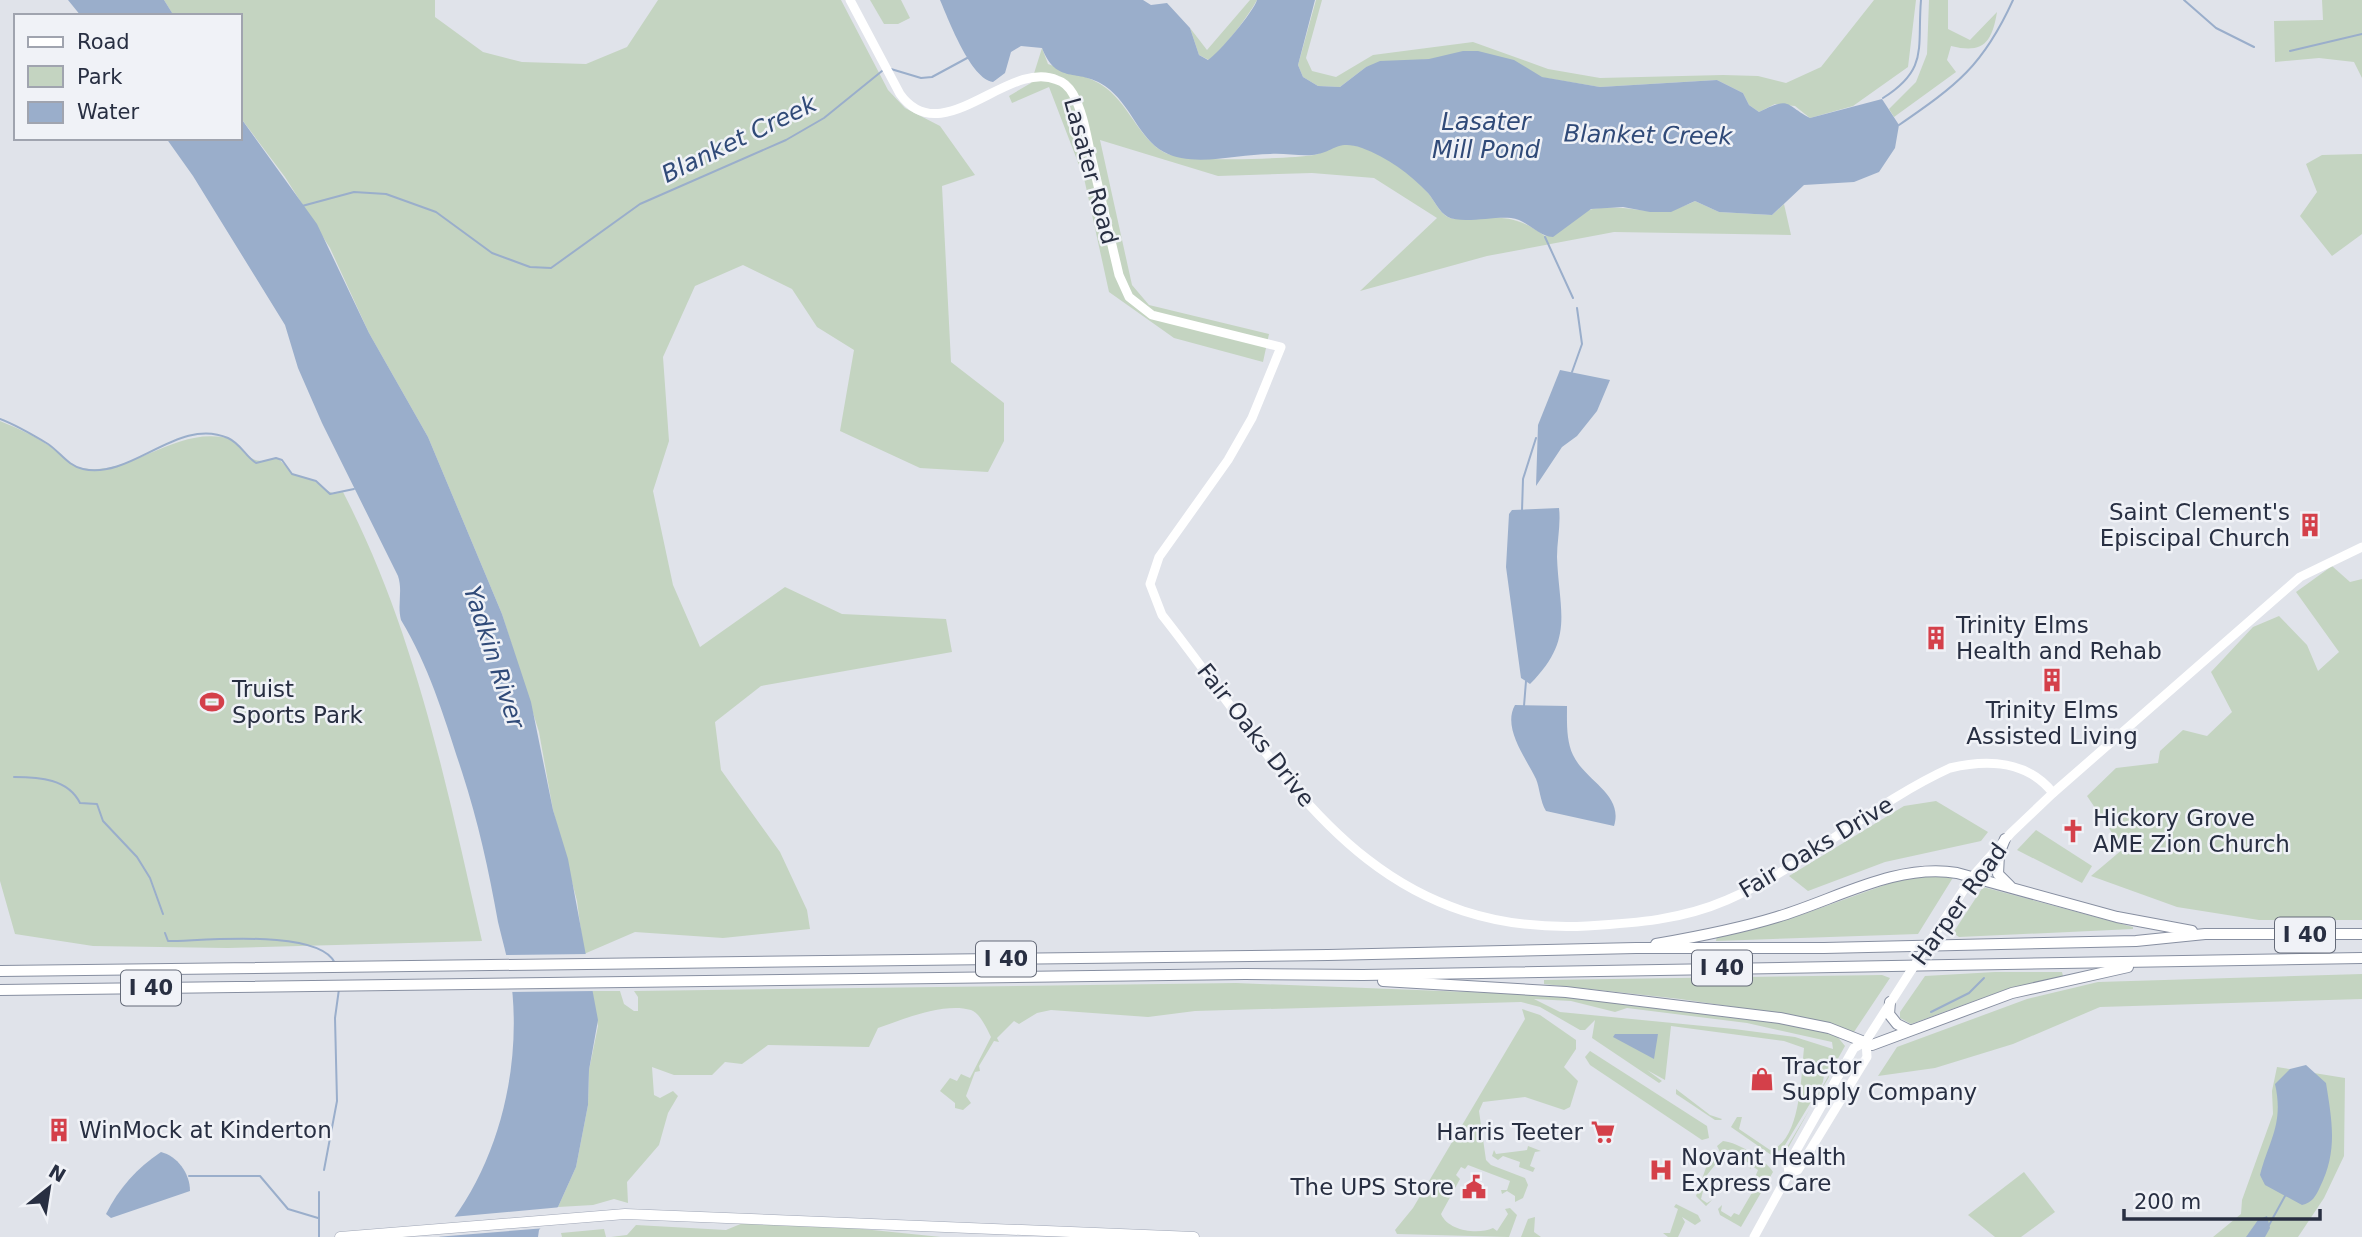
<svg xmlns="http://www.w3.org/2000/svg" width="2362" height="1237" viewBox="0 0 2362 1237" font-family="'DejaVu Sans',sans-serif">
<rect width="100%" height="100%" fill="#e0e3ea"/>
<!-- green -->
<g fill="#c4d4c1" fill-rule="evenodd">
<path d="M164 0H435V17L483 52 522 62 586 64 627 47 658 0H841L888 90 905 108 940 126 975 175 942 186 951 362 1004 403V441L988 472 920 468 840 431 854 350 817 327 792 289 743 265 695 286 663 357 669 441 653 491 673 585 700 647 785 587 842 614 946 619 952 652 761 686 715 722 721 770 780 852 807 910 810 929 723 938 635 932 584 954 577 901 553 810 539 732 502 614 428 437 369 333 330 248 285 177 240 117V16H174Z"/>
<path d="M870 0H901L910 18 898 24H884Z"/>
<path d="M1250 0H1257C1249 15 1223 50 1209 60L1199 55 1190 28 1207 50Z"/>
<path d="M1316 0H1322L1306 58 1312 71 1336 77 1373 55 1473 42 1548 69 1600 78 1723 75 1758 76 1786 83 1821 67 1874 0H1916L1908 67 1853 106 1810 118 1795 106 1775 104 1759 112 1749 105 1743 93 1717 80 1600 87 1429 59 1366 67 1340 87 1318 86 1303 77 1298 65Z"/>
<path d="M1929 0H1948V29L1970 40 1997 12C1992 43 1983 54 1951 46L1947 60 1956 72 1894 117 1889 109 1916 82 1927 54Z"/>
<path d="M2322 0H2362V78L2354 62 2319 58 2275 62 2274 21 2323 20Z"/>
<path d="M1042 48 1048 64C1066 71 1091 76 1106 88 1131 107 1143 147 1171 155 1197 162 1286 159 1314 155 1325 153 1332 143 1344 144 1374 145 1410 172 1429 194 1435 202 1440 214 1450 218 1456 220 1463 218 1470 218 1503 217 1518 216 1545 236 1559 228 1577 212 1593 209 1633 202 1654 222 1695 201L1719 212 1772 215 1784 204 1791 235 1614 232 1487 256 1360 291 1437 218 1374 178 1312 173 1218 176 1100 140 1132 285 1149 305 1269 334 1263 362 1174 338 1109 292 1084 178 1049 87 1012 103 1009 96 1031 83Z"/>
<path d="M2362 154V234L2332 256 2300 216 2317 192 2306 164 2322 155Z"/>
<path d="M0 421C17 428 33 435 48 445 58 451 67 464 78 467 125 480 170 429 222 437 249 441 241 470 276 458 284 462 286 468 292 473 298 478 308 477 314 481 326 487 328 497 343 492 416 633 447 788 482 941L228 948 93 946 15 934 0 881Z"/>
<path d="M2332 566 2350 582 2362 579V920H2259L2177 907 2091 876 2123 849 2087 796 2116 768 2158 763 2160 751 2183 730 2207 736 2232 712 2211 672 2253 627 2279 616 2307 645 2318 671 2339 652 2296 592Z"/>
<path d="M1936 801 1988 832 1981 841 1885 862 1808 891 1789 876 1904 806Z"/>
<path d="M2036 830 2092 866 2082 883 2017 850Z"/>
<path d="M1954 876 1918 934 1716 941 1717 936 1801 915 1907 877Z"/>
<path d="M1983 887 2133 927V929L1959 937 1953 933Z"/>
<path d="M1995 972H2062L2063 976 2007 989 1911 1024 1900 1018V1012L1925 976Z"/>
<path d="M2362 974V999L2100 1007 2013 1044 1935 1068 1878 1076 1897 1047 2027 999 2098 982Z"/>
<path d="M1882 975 1890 978 1854 1032 1808 1018 1680 999 1544 984V980Z"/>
<path d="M1236 983 1548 995 1800 1026 1836 1035 1845 1046 1783 1157 1777 1159 1731 1127 1737 1117H1742L1739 1129 1770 1150C1801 1142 1801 1075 1804 1048L1784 1041 1671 1026 1665 1080 1647 1070 1662 1081 1659 1083 1592 1038 1595 1020 1585 1030H1580L1540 1007 1521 1002 1195 1011 1148 1017 1051 1010 1037 1013 1019 1024 1014 1021 997 1038 999 1042 994 1041 979 1066 980 1071 975 1072 966 1096 971 1103 963 1110 955 1108V1103L940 1091 950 1078 957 1081 961 1074 970 1078 991 1037C987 1029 980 1013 971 1010 944 1002 904 1019 878 1028L869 1047 768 1045 742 1064 725 1062 712 1075H674L652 1067 654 1095 660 1098 673 1091 678 1096 668 1113 659 1145 627 1182 628 1203 614 1199 593 1205 558 1207 576 1167 588 1105 589 1070 598 1026 592 991H620L624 1004 634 1011H638V997L634 991ZM1534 999 1571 1001 1615 1012 1627 1008 1747 1023 1832 1042 1833 1049 1795 1037 1734 1029 1560 1012ZM1825 1068 1829 1077 1784 1152 1774 1156 1772 1152 1782 1150 1823 1082Z"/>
<path d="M1522 1009 1540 1015 1576 1040V1049L1564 1067 1578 1081 1570 1107 1564 1110 1525 1097 1483 1102 1479 1111 1486 1160 1491 1165 1525 1178 1528 1185 1523 1198 1515 1202V1196L1507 1191 1502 1194 1501 1190H1507L1510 1181 1468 1165 1465 1169 1461 1167 1456 1175 1460 1179 1441 1214C1448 1231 1478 1235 1493 1228L1497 1231 1508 1214 1505 1209 1510 1208 1517 1215 1509 1237 1397 1234 1395 1230 1413 1208 1525 1019Z"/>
<path d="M1590 1051 1707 1126 1709 1138 1702 1140 1590 1065 1585 1057Z"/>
<path d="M2277 1067 2345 1078 2344 1156 2324 1198 2298 1237H2213L2241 1214 2242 1200 2273 1114 2272 1091Z"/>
<path d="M1676 1089 1710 1115 1722 1119 1721 1120H1715L1676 1094Z"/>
<path d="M1723 1141C1738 1142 1767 1161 1773 1172L1741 1227 1720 1215 1718 1209 1722 1205 1721 1211 1731 1217 1734 1213 1739 1215 1760 1179 1756 1175 1758 1170 1752 1166 1750 1169 1749 1163 1724 1149V1154L1720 1152 1717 1146Z"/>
<path d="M1528 1146 1541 1151 1535 1152 1530 1166 1535 1168 1533 1172 1519 1167 1520 1162 1503 1156 1498 1160 1492 1156 1494 1150 1496 1154 1527 1150Z"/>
<path d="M1714 1156 1718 1161 1707 1175 1701 1199 1707 1203 1712 1200 1706 1206 1696 1196 1709 1159Z"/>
<path d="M2024 1172 2055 1212 2021 1237H1995L1968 1215Z"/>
<path d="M1676 1204 1698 1215 1701 1221 1695 1225 1682 1217 1685 1222 1678 1237H1668L1663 1233H1670L1678 1209 1674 1207Z"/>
<path d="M1535 1217 1534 1232 1541 1237H1521L1528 1219Z"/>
<path d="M755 1218 941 1237H611L627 1235 636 1225 726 1230Z"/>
<path d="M604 1229 606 1237H562L561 1233Z"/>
</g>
<!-- water -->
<g fill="#9aaecb">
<path d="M68 0H164L174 16H81Z"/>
<path d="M940 0H1143L1151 5 1167 3 1190 28 1199 55 1208 60C1219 53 1254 11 1257 0H1315L1298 65 1303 77 1318 86 1340 87 1366 67 1380 61 1429 59 1463 51H1478L1514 60 1542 77 1600 87 1717 80 1743 93 1749 105 1759 112C1791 96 1784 104 1810 118L1882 99 1899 125 1895 148 1879 172 1854 182 1804 185 1772 215 1719 212 1695 201 1671 212H1650L1623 207 1591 209 1553 237C1537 236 1528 220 1511 218 1494 216 1462 224 1448 217 1439 212 1434 200 1428 193 1410 174 1387 157 1362 148 1336 139 1334 153 1312 155 1298 156 1284 153 1270 154 1238 154 1193 168 1164 152 1138 138 1131 104 1105 86 1077 67 1057 86 1042 48L1021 46 1011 52 1005 73 993 82C971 79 949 21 940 0Z"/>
<path d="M240 117 317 224 369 333 428 437 502 614 531 702 553 810 568 859 598 1020 589 1070 588 1105 576 1167 558 1207 539 1230 538 1237H439C499 1168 524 1064 510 973 507 956 502 939 498 922 489 871 478 821 462 772 445 720 430 668 401 620 397 605 403 591 398 576L322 423 298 368 285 325 193 176 166 138H240Z"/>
<path d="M1560 370 1610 380 1597 411 1577 436 1562 447 1536 486 1538 425Z"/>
<path d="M1559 508C1561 524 1557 541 1557 557 1559 612 1575 639 1530 684L1521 678 1506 567 1509 514 1512 510Z"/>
<path d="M1515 705 1567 706C1567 722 1566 740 1573 755 1585 781 1624 794 1614 826L1546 811C1540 801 1540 789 1536 779 1526 758 1502 728 1515 705Z"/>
<path d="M1615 1034H1658L1654 1059 1613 1037Z"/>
<path d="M2306 1065 2326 1083C2332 1121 2338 1151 2320 1187 2316 1196 2312 1203 2302 1205L2265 1185 2260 1175C2269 1140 2284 1124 2275 1084L2290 1069Z"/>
<path d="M161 1152C177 1156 190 1173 190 1191L111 1218 106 1214C119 1188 137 1168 161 1152Z"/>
<path d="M2267 1216 2270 1228 2265 1237H2246L2258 1220Z"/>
</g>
<!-- pier -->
<g fill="#e0e3ea">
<path d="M588 954 595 991 508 992 502 955Z"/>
<path d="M562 1207 546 1228 436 1237 452 1217Z"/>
</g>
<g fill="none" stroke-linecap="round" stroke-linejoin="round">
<!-- stream -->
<g stroke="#9aaecb" stroke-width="2">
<path d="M2184 0 2216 28 2254 47"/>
<path d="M2290 51 2362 34"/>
<path d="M891 69 921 78 932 77 969 57"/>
<path d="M1883 98C1929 69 1917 48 1921 0"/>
<path d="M1899 125C1957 85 1983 66 2013 0"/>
<path d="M302 206 354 192 386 194 436 212 492 253 530 267 551 268 640 204 786 140 824 118 882 71"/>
<path d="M1545 237 1573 298"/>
<path d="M1572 372 1582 344 1577 308"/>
<path d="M0 419C16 425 33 435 48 444 60 452 68 466 83 469 132 480 178 416 228 438 241 444 245 456 256 463L276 458 282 460 292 474 316 481 330 494 354 489"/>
<path d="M1522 511 1523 479 1536 438"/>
<path d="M1524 706 1526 681"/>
<path d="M14 777C40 777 68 779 80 803L97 804 103 821 137 857 150 878 163 914"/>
<path d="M165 933 168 941C202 941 319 928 335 963"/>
<path d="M1931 1012 1969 993 1984 978"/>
<path d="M324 1170 337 1101 335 1018 339 989"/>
<path d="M189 1176H260L288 1209 318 1218"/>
<path d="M2269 1225 2285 1196"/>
<path d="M319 1237V1192"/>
</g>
<!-- primary casing -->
<g stroke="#9fa6b6" stroke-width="11">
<path id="primary" d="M340 1237 625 1214 1194 1237"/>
</g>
<!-- highway casing -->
<g stroke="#878fa1" stroke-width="12">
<g id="highway">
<path d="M2005 839 1999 854 1998 874 2010 886"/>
<path d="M1656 944C1696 937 1738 929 1777 917 1835 900 1895 863 1957 873L2117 917 2192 931"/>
<path d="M0 971 1328 955 1636 948H1824L2136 941 2205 934H2362"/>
<path d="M1383 981 1566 992 1780 1018 1829 1028 1872 1045 2012 993 2128 967"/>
<path d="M0 990 1245 974 1363 975 2362 958"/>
<path d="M1890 1002 1889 1014 1897 1024 1909 1030"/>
</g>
</g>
<!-- secondary -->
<g stroke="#fff" stroke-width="9">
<path d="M850 0 900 94C942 153 1009 58 1057 80 1064 82 1069 87 1073 94 1084 114 1087 139 1092 160 1101 199 1110 237 1119 275L1129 297 1152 315 1281 347 1252 418 1228 460 1159 557 1150 584 1162 615C1283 768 1363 937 1587 926 1636 923 1681 920 1727 900 1806 866 1871 804 1950 768 1988 759 2028 761 2053 793"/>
<path d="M1948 914 1972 877 2011 833 2053 793 2300 577 2362 547"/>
<path d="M1789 1173 1798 1170 1867 1057 1866 1041"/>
<path d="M1754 1237 1789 1173 1788 1165 1854 1048 1866 1041 1912 969"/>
</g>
<!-- primary -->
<use href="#primary" stroke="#fff" stroke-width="10"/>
<!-- highway -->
<use href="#highway" stroke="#fff" stroke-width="10"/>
<!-- secondary-bridge -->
<path stroke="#fff" stroke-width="9" d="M1912 969 1948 914"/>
</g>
<!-- icons -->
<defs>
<g id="building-bare" transform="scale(1.89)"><path d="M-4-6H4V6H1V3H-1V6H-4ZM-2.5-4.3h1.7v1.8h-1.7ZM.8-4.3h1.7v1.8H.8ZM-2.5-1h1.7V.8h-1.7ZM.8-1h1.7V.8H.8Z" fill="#d4404a" stroke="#f0f2f7" stroke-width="2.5" paint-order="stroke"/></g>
<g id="stadium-bare" transform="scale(1.89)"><path d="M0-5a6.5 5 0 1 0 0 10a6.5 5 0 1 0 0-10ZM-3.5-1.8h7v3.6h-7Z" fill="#d4404a" stroke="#f0f2f7" stroke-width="2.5" paint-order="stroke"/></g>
<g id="church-bare" transform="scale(1.89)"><path d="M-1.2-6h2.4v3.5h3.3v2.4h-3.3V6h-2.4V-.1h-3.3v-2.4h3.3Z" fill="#d4404a" stroke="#f0f2f7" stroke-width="2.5" paint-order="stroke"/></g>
<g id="shop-bare" transform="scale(1.89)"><path d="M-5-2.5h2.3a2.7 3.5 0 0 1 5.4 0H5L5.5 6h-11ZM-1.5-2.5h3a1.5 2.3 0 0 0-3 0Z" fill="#d4404a" stroke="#f0f2f7" stroke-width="2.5" paint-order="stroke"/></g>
<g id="supermarket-bare" transform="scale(1.89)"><path d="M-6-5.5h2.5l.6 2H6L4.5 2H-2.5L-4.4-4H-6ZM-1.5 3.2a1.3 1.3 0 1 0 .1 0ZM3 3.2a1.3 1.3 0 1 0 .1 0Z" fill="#d4404a" stroke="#f0f2f7" stroke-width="2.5" paint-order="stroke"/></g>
<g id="hospital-bare" transform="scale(1.89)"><path d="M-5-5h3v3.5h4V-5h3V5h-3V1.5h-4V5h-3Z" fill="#d4404a" stroke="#f0f2f7" stroke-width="2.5" paint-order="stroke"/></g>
<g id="civic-bare" transform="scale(1.89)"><path d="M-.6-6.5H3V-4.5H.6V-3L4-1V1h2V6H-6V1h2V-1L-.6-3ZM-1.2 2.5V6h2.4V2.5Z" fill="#d4404a" stroke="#f0f2f7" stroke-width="2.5" paint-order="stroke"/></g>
</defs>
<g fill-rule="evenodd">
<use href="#building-bare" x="2310" y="525"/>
<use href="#building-bare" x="1936" y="638"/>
<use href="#building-bare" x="2052" y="680"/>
<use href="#stadium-bare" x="212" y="702"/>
<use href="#church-bare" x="2073" y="831"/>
<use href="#shop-bare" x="1762" y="1079"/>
<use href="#building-bare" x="59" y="1130"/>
<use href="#supermarket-bare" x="1603" y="1132"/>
<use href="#hospital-bare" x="1661" y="1170"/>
<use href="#civic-bare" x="1474" y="1187"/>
</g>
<g text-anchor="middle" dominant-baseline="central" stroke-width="5" stroke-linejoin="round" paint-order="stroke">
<!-- shield labels -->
<g fill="#f0f2f7" stroke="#646a78" stroke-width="2">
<rect x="2275" y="917.5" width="60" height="35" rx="5"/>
<rect x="976" y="941.5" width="60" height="35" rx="5"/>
<rect x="1692" y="950.5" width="60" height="35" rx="5"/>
<rect x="121" y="970.5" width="60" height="35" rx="5"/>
</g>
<g font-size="21" font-weight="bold" fill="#282f42">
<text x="2305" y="935">I 40</text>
<text x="1006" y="959">I 40</text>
<text x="1722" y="968">I 40</text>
<text x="151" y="988">I 40</text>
</g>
<!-- street labels -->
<g font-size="23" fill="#282f42" stroke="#f0f2f7">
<text transform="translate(1091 171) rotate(75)">Lasater Road</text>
<text transform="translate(1256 735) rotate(52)">Fair Oaks Drive</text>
<text transform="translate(1816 847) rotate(-31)">Fair Oaks Drive</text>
<text transform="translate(1959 904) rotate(-54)">Harper Road</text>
</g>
<!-- poi labels -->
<g font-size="23" fill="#282f42" stroke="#f0f2f7" text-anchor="start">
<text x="2290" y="512" text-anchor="end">Saint Clement's<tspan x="2290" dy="26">Episcipal Church</tspan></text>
<text x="1956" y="625">Trinity Elms<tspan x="1956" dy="26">Health and Rehab</tspan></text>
<text x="232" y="689">Truist<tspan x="232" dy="26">Sports Park</tspan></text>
<text x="2052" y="710" text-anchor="middle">Trinity Elms<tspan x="2052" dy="26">Assisted Living</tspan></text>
<text x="2093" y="818">Hickory Grove<tspan x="2093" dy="26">AME Zion Church</tspan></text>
<text x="1782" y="1066">Tractor<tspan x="1782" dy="26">Supply Company</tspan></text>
<text x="79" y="1130">WinMock at Kinderton</text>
<text x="1583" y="1132" text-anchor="end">Harris Teeter</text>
<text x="1681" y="1157">Novant Health<tspan x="1681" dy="26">Express Care</tspan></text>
<text x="1454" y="1187" text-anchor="end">The UPS Store</text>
</g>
<!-- water labels -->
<g font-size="24" font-style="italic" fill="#304a78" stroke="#f0f2f7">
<text x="1486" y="122">Lasater<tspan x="1486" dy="28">Mill Pond</tspan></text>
<text transform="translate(1648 135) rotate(1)">Blanket Creek</text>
<text transform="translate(739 139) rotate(-26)">Blanket Creek</text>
<text transform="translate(494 657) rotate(72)">Yadkin River</text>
</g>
</g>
<!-- legend -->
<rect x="14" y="14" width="228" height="126" fill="#f0f2f7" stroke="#a0a4af" stroke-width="2"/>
<rect x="28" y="37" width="35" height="10" fill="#ffffff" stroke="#a0a4af" stroke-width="2"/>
<text x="77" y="49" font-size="21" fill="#282f42">Road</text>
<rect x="28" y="66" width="35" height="21" fill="#c4d4c1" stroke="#a0a4af" stroke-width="2"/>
<text x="77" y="84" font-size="21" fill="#282f42">Park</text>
<rect x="28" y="102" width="35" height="21" fill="#9aaecb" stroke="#a0a4af" stroke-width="2"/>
<text x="77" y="119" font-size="21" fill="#282f42">Water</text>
<!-- north arrow -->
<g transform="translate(49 1188) rotate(30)" stroke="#f0f2f7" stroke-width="5" paint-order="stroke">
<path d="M0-5L12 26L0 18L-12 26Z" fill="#282f42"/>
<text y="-10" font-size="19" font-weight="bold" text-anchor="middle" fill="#282f42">N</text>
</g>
<!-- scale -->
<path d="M2124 1209v10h196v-10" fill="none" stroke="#282f42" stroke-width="3.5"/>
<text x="2134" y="1209" font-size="21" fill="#282f42" stroke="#f0f2f7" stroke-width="5" paint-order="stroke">200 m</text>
</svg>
